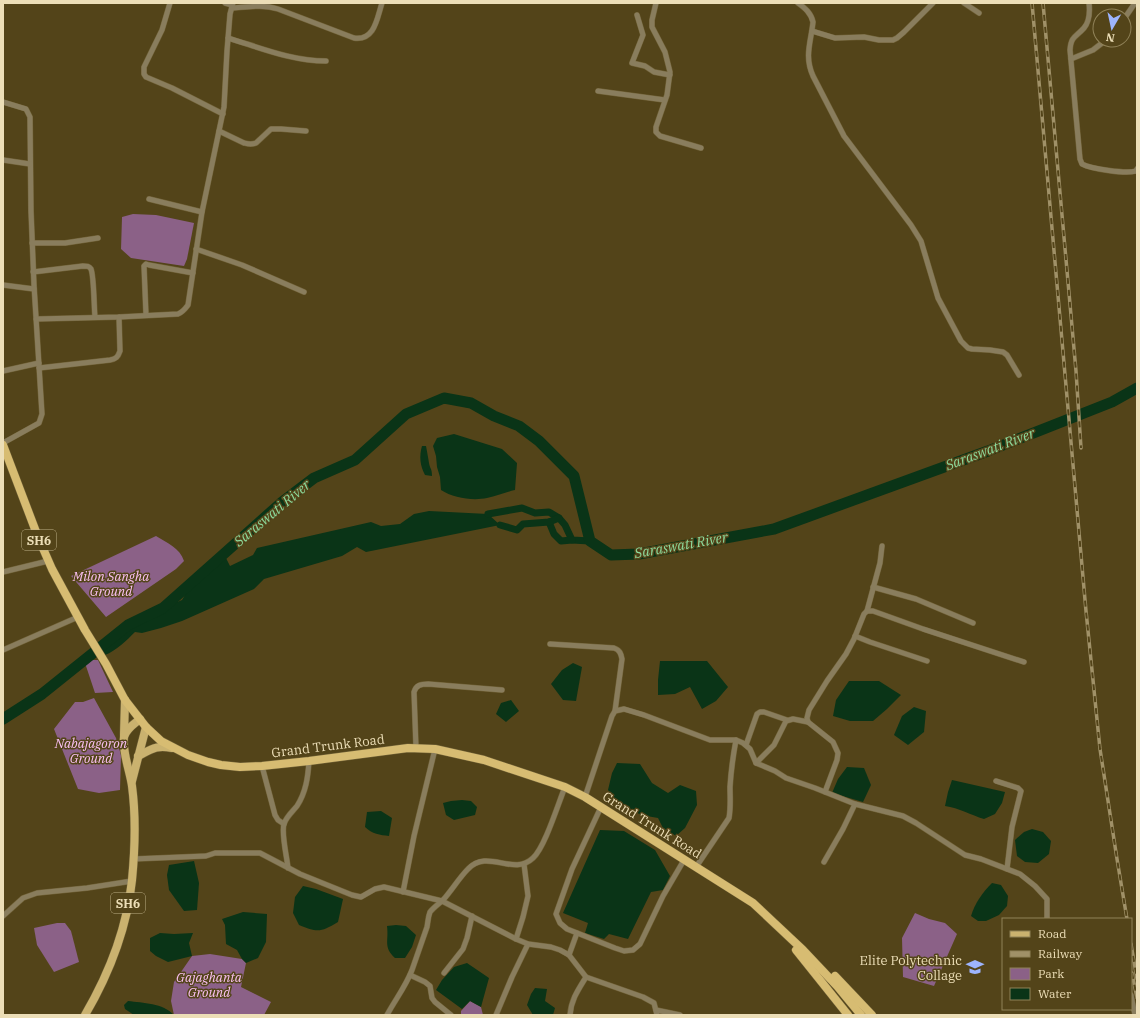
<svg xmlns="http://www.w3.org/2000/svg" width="1140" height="1018" viewBox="0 0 1140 1018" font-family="'IBM Plex Serif',serif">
<rect width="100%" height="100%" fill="#534419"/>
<!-- green -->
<g fill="#8b6187">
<path d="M133 214 156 215 194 223 187 259 184 266 131 258 121 249 122 217Z"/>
<path d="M156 536C167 543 180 548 184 561L176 569 106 617 71 576Z"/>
<path d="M84 660H98L113 692 95 693Z"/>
<path d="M94 698 116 738 121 755 120 790 99 793 78 789 54 729 75 702H83Z"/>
<path d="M915 913 929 919 945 923 957 934 934 986 903 977 902 938Z"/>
<path d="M57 923H65L71 931 79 962 54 972 37 945 34 928Z"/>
<path d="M210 954 242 959 246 963 241 987 271 1002 264 1015H174L171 1001 174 982 192 956Z"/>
<path d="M470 1001 481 1007 483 1015H461V1011Z"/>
</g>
<!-- water -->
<g fill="#0a3417">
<path d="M454 434 502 449 517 463 515 490C506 492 497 496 487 498 473 501 453 498 441 490L440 477 437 467 436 456 433 446 437 438Z"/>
<path d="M422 446H426C427 451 428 457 429 463 430 469 432 468 432 476L425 475C420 466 419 456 422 446Z"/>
<path d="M429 511 488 514 500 525 366 552 357 547 342 556 264 579 254 589 182 621 161 628 142 633 135 632C127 640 116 651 105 655L100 647 128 625 163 608 182 600 194 580 224 554 230 566 253 555 257 548 371 522 381 526 400 524 414 514Z"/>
<path d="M660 661H707L728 687 716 701 702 709 690 687 675 694 658 695V680Z"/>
<path d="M573 663 582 667 576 701 563 700 551 684 562 670Z"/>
<path d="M849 681H879L901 695 887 709 873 721H850L833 716 836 700Z"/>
<path d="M511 700 519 711 506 722 496 714 501 703Z"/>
<path d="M914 707 926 711 924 732 908 745 894 735 902 716Z"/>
<path d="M617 763 640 764 652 783 668 793 680 785 696 791 697 805 685 828 676 836 663 828 658 818 641 815 616 801 608 790 612 773Z"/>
<path d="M847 767 864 768 871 785 863 802 832 793 838 779Z"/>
<path d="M952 780 1005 792 1002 803 995 814 984 819C971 815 959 808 945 806L948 792Z"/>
<path d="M462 800 471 801 477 807 475 815 454 820 446 815 443 803 451 801Z"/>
<path d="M381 811 392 818 389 836C380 835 372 834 365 827L367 812Z"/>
<path d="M1032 829 1043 832 1051 841 1049 854 1038 863 1025 862 1017 856 1015 840 1024 832Z"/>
<path d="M600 830 624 831 655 850 670 876 663 890 651 892 628 939 609 934 604 939 585 933 588 923 563 913Z"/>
<path d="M194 861 199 883 197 910 184 911 169 890 167 875 169 865Z"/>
<path d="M992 883 1001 885 1008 896 1007 906 999 915 986 921H978L971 916C975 903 982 893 992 883Z"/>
<path d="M303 886 316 889 343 899 338 922C321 932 318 933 299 925L293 913 295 897Z"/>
<path d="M243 912 267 914 266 942 258 958 246 963 242 959 237 950 226 944 225 925 222 919Z"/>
<path d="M396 925 406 926 416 935 412 947 405 958H395C383 947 389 941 387 926Z"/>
<path d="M160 933 174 934 193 933 189 943 192 956 168 962 156 956 150 951V938Z"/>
<path d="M467 963 489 978 481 1007 470 1001 462 1009 436 990 442 980 454 967Z"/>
<path d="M535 988 547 989 545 1001 555 1008 553 1015H533L527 1005 531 994Z"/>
<path d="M128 1001C143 1003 163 1003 174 1015H134L125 1009 124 1005Z"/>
</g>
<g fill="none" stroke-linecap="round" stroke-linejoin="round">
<!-- canal -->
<g stroke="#0a3417" stroke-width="7">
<path d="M488 514 522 508 535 513 549 512 559 518 565 525 572 540 590 541"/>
<path d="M549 522 554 534 561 541 572 540"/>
<path d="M500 525 517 530 523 524 549 522 559 518"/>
</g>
<!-- river -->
<path stroke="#0a3417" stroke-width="11" d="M3 719 42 694 128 625 163 608 281 503 314 478 355 460 406 414 444 398 471 403 494 416 519 426 539 441 574 476 590 541 611 555 639 554 774 529 988 451 1112 402 1137 388"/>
<!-- minor casing -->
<g stroke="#726339" stroke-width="6">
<g id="minor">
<path d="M170 3 162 30 144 67V74L146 77 172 88 223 114"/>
<path d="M225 3 232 5"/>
<path d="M656 3 652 20V27L665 52 670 72 667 95 656 127V132L660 136 701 148"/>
<path d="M798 3C805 8 811 13 813 22 811 42 804 56 813 76L844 136 911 225 921 241 938 298 961 341 968 348 972 349 990 350 1003 352 1007 355 1019 375"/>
<path d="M964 3 979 13"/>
<path d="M1089 3C1090 12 1090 21 1084 28 1076 37 1071 36 1070 50L1080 159 1082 164C1091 169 1126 174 1136 171L1137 169"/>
<path d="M232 8C247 7 263 4 278 9L354 38C375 41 377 18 382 3"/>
<path d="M637 15 643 35 632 63 645 66 654 72 670 75"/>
<path d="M1124 19 1135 3"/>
<path d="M812 31 835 38 864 37 879 40H893L897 38 904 32 933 3"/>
<path d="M228 38C261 48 292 61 326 61"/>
<path d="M1071 59 1093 50 1106 40"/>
<path d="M598 91 665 100"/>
<path d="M3 102 26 109 30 117 31 211 34 285 42 414 39 423 3 443"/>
<path d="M219 131 244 143C248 144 251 145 256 143L271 129H281L306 131"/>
<path d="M3 160 30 164"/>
<path d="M149 199 202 212"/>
<path d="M32 243H65L98 238"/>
<path d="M196 249 242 265 304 292"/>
<path d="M33 272 83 266C87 266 89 266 91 269 94 276 94 308 95 317"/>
<path d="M3 285 34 289"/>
<path d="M146 315 144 266 146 264 149 265 193 273"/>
<path d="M36 319 119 317 178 314C183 312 185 309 188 305L202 212 224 107 227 51 230 14 233 3"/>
<path d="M39 368 110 360C116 359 118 357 120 351L119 317"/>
<path d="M3 371 39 363"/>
<path d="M3 572 48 561"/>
<path d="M873 587 916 599 973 623"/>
<path d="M867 611 880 563 882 546"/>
<path d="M855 636 870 642 927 661"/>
<path d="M550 644 614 648C620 650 621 654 622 659L615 711"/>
<path d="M3 650 78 617"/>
<path d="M746 745 757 714 760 712H764L787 720"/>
<path d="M416 748 414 692C416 685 421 684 428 684L502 690"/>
<path d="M756 763 774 745 786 721 793 719 808 722"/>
<path d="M262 766 275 815 278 820 284 824"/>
<path d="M996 781 1018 788 1021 791 1012 827 1007 869"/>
<path d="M825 792 837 760 838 753 833 742 808 722 807 718 809 710 827 681 846 654 854 639 864 614 867 611H873L923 629 1024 662"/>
<path d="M585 797 612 716 615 711 624 709 644 715 710 740H736L743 743 750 749 756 763 775 771 786 778 815 788 855 804 903 816 916 823 965 855 981 859 1020 874 1035 886 1047 899V919"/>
<path d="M601 807 572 869 556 914 560 923 567 929 615 948 624 951 633 950 640 944 663 896 684 860"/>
<path d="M133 859 206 856 215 853H260L300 874 352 895 361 897 375 889 384 887 442 901 516 939 528 944 551 947 560 950 569 955 586 977 643 997 654 1003 657 1015"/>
<path d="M824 862 843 829 855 804"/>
<path d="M696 867 729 818C731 807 730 797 730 787 731 771 733 756 736 740"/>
<path d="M288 868C287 857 281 833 284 824 286 817 293 811 297 806 306 792 308 777 309 761"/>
<path d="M403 892 414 836 435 749"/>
<path d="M3 916 23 898 37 893 87 888 132 881"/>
<path d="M516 939 523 917 528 896 524 864"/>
<path d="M569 955 577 933"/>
<path d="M444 973 463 949 467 938 472 916"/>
<path d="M410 975 425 982 430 986 432 998 435 1002 451 1015"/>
<path d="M1131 995 1135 1015"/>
<path d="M656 1010 680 1015"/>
<path d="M387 1015C395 1000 406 986 412 970 417 956 422 941 427 927 428 922 428 917 430 912 434 907 439 904 443 900 452 890 459 878 468 869 488 848 513 877 533 858 545 847 558 804 565 787"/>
<path d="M496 1015 512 977 528 944"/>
<path d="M570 1015C571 1000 578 990 586 977"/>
</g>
</g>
<!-- primary casing -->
<g stroke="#726339" stroke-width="9">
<g id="primary">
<path d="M124 735 125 700"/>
<path d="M138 756C152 749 156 745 172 748"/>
<path d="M132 781 146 727"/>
<path d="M85 1015C109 974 127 928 132 880 135 849 136 816 132 786 130 771 122 752 124 737 126 729 134 724 140 719"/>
</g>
</g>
<!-- trunk casing -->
<g stroke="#726339" stroke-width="9">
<g id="trunk">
<path d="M3 445 38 537 52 569 85 630 106 664 125 700 146 727 161 741 188 755 208 762 221 765 240 767 262 766 309 761 408 748 435 749 484 760 565 787 585 797 753 903 803 950 837 986 861 1015"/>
<path d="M796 950 848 1015"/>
<path d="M835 976 872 1015"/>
</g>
</g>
<!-- minor -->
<use href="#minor" stroke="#897d5d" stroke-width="5"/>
<!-- primary -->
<use href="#primary" stroke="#cab26f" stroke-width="8"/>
<!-- trunk -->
<use href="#trunk" stroke="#d7bc72" stroke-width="8"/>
<!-- rail casing -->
<g stroke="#a09168" stroke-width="3.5">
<g id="rail">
<path d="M1032 3 1086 611 1100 749 1117 859 1127 919"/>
<path d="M1043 3 1076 371 1081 448"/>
<path d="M1131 944 1137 979"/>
<path d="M1132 973 1137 998"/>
</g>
</g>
<!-- rail -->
<use href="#rail" stroke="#534419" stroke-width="2" stroke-dasharray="6" stroke-linecap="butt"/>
</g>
<!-- icons -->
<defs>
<g id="university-bare" transform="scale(1.38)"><path d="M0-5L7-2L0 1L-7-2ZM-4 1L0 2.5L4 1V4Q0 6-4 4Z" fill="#9db4fd" stroke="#534419" stroke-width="2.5" paint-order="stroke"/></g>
</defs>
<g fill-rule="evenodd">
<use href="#university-bare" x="975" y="967"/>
</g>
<g text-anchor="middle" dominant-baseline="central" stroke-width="3" stroke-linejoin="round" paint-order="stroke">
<!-- shield labels -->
<g fill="#534419" stroke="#beb088" stroke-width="1">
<rect x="22" y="530" width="34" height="20" rx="3"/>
<rect x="111" y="893" width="34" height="20" rx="3"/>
</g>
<g font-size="12" font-weight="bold" fill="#ecdeb7">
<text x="39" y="540">SH6</text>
<text x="128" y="903">SH6</text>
</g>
<!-- park labels -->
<g font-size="13" font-style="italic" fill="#fbc1f4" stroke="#534419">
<text x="111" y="576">Milon Sangha<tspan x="111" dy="15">Ground</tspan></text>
<text x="91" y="743">Nabajagoron<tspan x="91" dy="15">Ground</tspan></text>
<text x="209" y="977">Gajaghanta<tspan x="209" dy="15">Ground</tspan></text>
</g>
<!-- street labels -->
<g font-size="13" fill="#ecdeb7" stroke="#534419">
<text transform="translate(328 746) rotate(-7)">Grand Trunk Road</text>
<text transform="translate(652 825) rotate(32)">Grand Trunk Road</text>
</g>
<!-- poi labels -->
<g font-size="13" fill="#ecdeb7" stroke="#534419" text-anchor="end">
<text x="962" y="960">Elite Polytechnic<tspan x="962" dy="15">Collage</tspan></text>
</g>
<!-- water labels -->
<g font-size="14" font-style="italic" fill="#8ddc9e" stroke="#534419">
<text transform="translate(990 449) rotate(-21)">Saraswati River</text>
<text transform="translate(272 513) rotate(-40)">Saraswati River</text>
<text transform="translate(681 545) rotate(-10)">Saraswati River</text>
</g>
</g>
<!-- border -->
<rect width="1140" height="1018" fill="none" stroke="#ecdeb7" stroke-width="8"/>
<!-- legend -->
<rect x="1002" y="918" width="130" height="92" fill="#534419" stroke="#908258"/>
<rect x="1010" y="931" width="20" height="6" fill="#cab26f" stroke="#908258"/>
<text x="1038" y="938" font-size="12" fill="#ecdeb7">Road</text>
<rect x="1010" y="951" width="20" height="6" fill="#a09168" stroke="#908258"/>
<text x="1038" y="958" font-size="12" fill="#ecdeb7">Railway</text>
<rect x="1010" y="968" width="20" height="12" fill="#8b6187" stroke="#908258"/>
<text x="1038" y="978" font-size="12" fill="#ecdeb7">Park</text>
<rect x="1010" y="988" width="20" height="12" fill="#0a3417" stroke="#908258"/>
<text x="1038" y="998" font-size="12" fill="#ecdeb7">Water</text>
<!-- north arrow -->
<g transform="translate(1112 28) rotate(189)"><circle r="19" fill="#534419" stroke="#908258"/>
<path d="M0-3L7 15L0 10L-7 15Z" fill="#9db4fd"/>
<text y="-6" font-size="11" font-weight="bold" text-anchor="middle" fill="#ecdeb7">N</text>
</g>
</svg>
